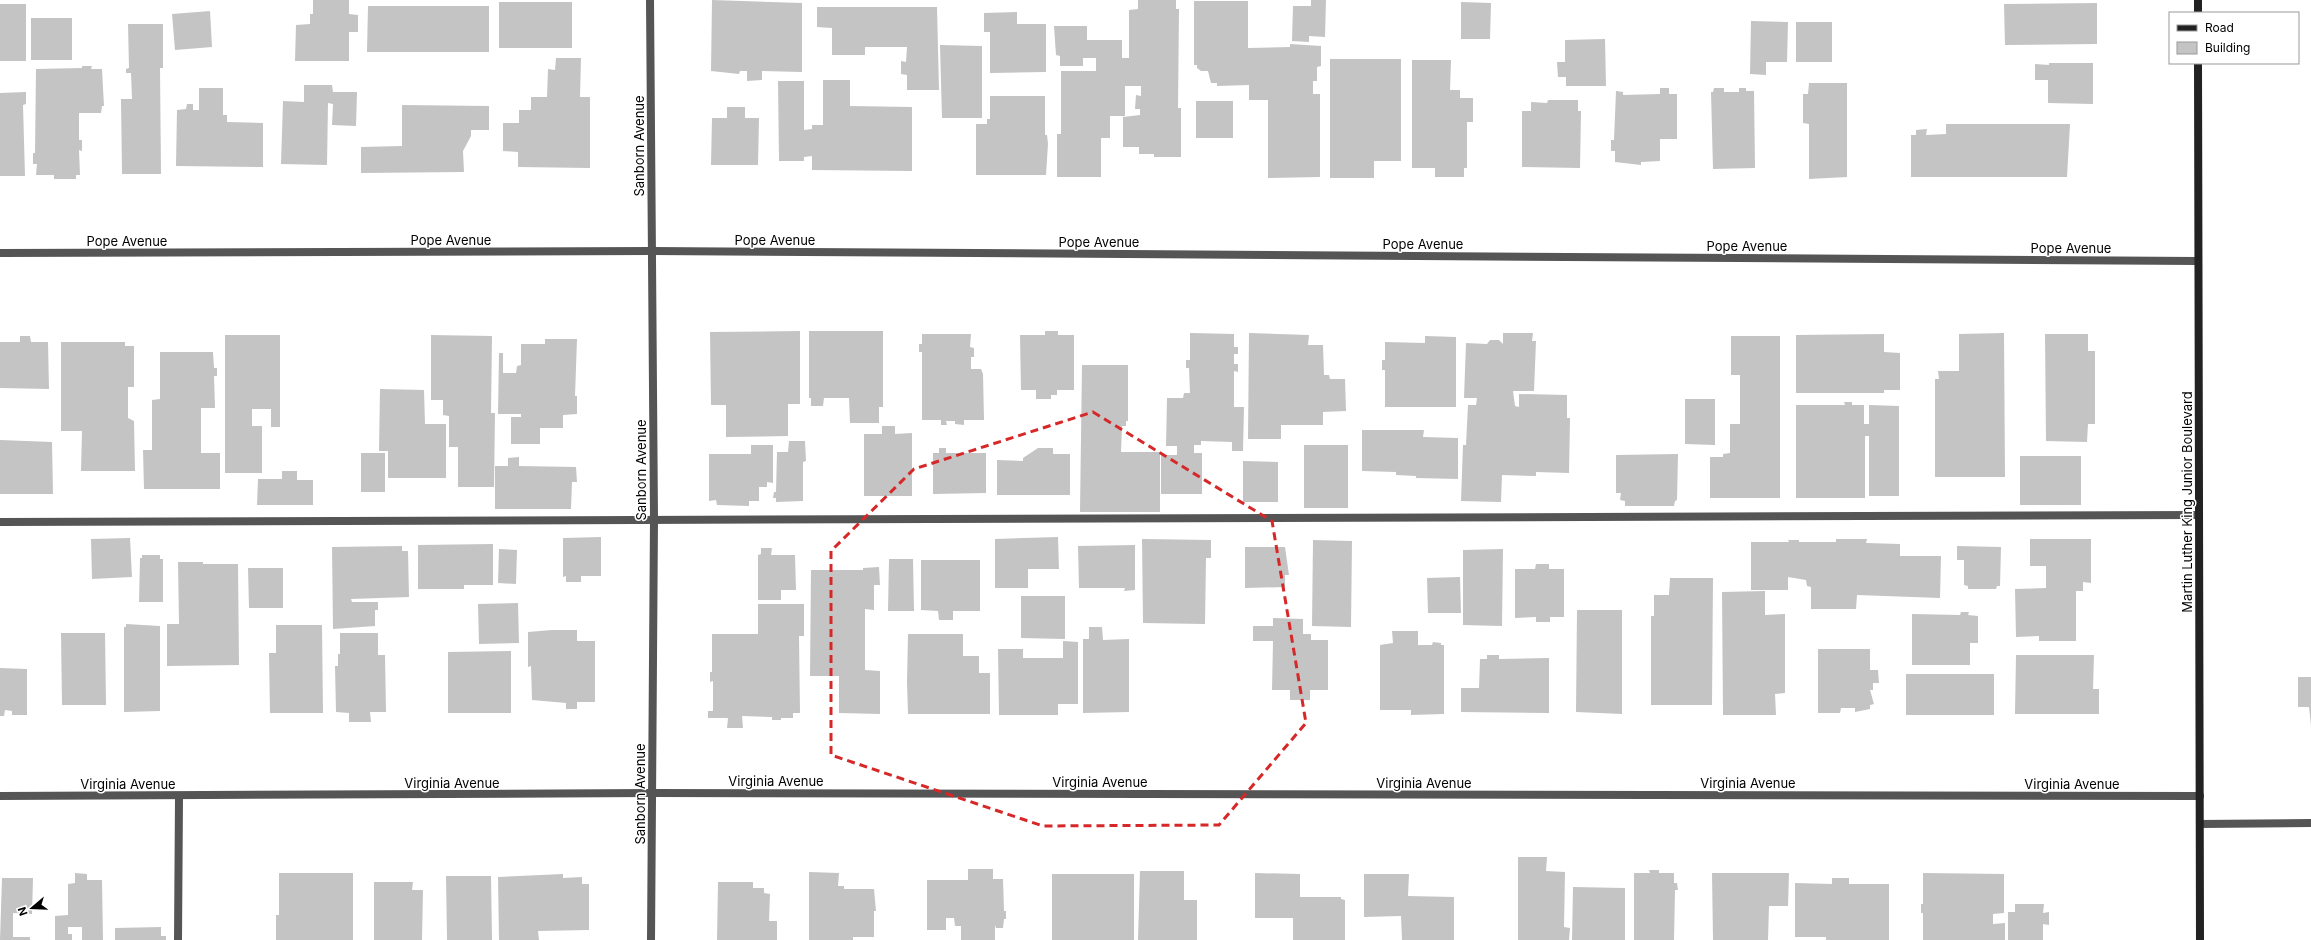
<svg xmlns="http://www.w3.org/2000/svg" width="2311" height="940" viewBox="0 0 2311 940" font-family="Inter,sans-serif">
<rect width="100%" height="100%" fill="#fff"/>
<!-- building -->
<g fill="#c4c4c4">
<path d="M313 0H349V14L358 15V32H349V61H295L296 25 310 24V14H313Z"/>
<path d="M712 0 802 3V72L762 71V80L747 81V71H740L739 74 711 71Z"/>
<path d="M1138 0H1176V9H1179L1178 108H1181V157H1154V154H1139V147H1123V117L1140 115V109H1135L1136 95 1141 96V86H1125V116H1110V138H1101V177H1057V134H1061V71H1096V58H1083V66H1060V56L1056 55 1054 26H1087V40H1122V58H1129V10L1138 9Z"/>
<path d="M1311 0H1326L1325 37 1309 36V42L1292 41 1293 6H1311Z"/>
<path d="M1194 1H1248V48L1290 47V44L1321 46V66L1317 67V81H1313V94H1320V177L1268 178V100H1249V85L1217 86V83H1211L1208 71H1201L1197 68V65H1194Z"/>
<rect x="499" y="2" width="73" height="46"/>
<path d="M1461 2 1491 3 1490 39H1461Z"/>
<path d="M2097 3V44L2005 45 2004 4Z"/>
<rect x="0" y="4" width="26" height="57"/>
<path d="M368 6H489V52H367Z"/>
<path d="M817 7H937L939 90H907V75L901 74V61L906 62 907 47H865V55H832V28L817 27Z"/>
<path d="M210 11 212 47 175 50 172 14Z"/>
<path d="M1017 12V24H1046V72L990 73V32H984V13Z"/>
<rect x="31" y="18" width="41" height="42"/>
<path d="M1751 21 1788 22 1787 62H1766V75L1750 74Z"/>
<rect x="1796" y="22" width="36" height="40"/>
<path d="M128 24H163V68H160L161 174H122L121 99H132L131 73H126V69L129 68Z"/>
<path d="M1605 39 1606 86H1566V77H1558L1557 62H1565V40Z"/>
<path d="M940 45 982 46V118H942Z"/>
<path d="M556 58H581L580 97H590V168L518 167V152L503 151V123H519V110H531V97H547L548 69 555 70Z"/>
<path d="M1330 59H1401V161H1374V178H1330Z"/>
<path d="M1412 60H1451L1450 90H1460V98H1473V122H1467V168H1464V177H1435V168H1412Z"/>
<path d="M2049 63H2093V104L2048 103V80H2035V64L2049 65Z"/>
<path d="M82 66H92L91 69H102L104 106H102L101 113H79V140H82V151L79 150 80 175H76V179H54V175H36L37 164H33V153H35L36 69 82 68Z"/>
<path d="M823 80H850V106L912 107V171L812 170V156L804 157V161H779L778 81H804V130L812 129V125H823Z"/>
<path d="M1809 83H1847V177L1809 179V124L1803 123V94H1808Z"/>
<path d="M304 85H332L333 92H357L356 126 332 125 333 104 328 103 327 165 281 164 283 101 304 102Z"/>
<path d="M199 88H223V115H227V122L263 123V167L176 166 177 110 186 109 187 104H193V110H199Z"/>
<path d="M1660 88H1669V94H1677V139H1660V161L1641 162V165L1615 162V151H1611V140H1614L1616 91 1623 92V95L1660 94Z"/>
<path d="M1714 88H1724V92H1739V88H1746V91H1754L1755 168 1713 169 1711 92H1713Z"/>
<path d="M26 92V104L23 105 25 176H0V93Z"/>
<path d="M990 96H1045V135H1047L1048 144 1046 175H976V124H987V119H990Z"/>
<path d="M1548 100H1578V111H1581L1580 168 1522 167V111H1531V102L1547 103Z"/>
<rect x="1196" y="101" width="37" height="37"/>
<path d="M402 105 489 106V130H471V136L463 151 464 172 361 173V147L402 146Z"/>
<path d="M727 107H745V118H759L758 165H711L712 118H727Z"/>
<path d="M1946 124H2070L2067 177H1911V135H1916V130L1927 129 1926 135 1946 134Z"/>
<path d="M800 331V404H788V436L726 437V405H711L710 332Z"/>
<path d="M809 331H883V407H879V423H850L849 398H824L823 406H811V398H809Z"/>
<path d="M1045 331H1058V335H1074V390H1057V395H1051V399H1036V390H1021L1020 335H1045Z"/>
<path d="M1190 333 1234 334V347H1238V354H1234V364H1238V372L1234 371V407H1244L1243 451H1232V442L1201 441V445H1194V453H1202V494H1161V455H1177V446H1166L1167 398H1183L1184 393H1190L1189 368H1186V360H1190Z"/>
<path d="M1249 333 1309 335 1308 345H1323L1324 375H1329L1330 379H1345L1346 411 1323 412V425H1281V439H1248Z"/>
<path d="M1503 333H1533L1532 341H1536L1534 391H1513L1515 406 1519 407V394L1567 395V418H1570L1569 473 1536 472V476L1502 475 1501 502 1461 501 1463 445H1466L1468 405H1476L1477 398H1464L1466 343 1487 344 1490 340H1499L1503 344Z"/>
<path d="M2004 333 2005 477H1935V379H1939L1938 371H1959V334Z"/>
<path d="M922 334H971L970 347 974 348V357H971V369H981L983 374 984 420H964V425L955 424V421H946L947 425H941V420H922V352H919V344H922Z"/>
<path d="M1884 334V352L1900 353V390H1884V393H1796V335Z"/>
<path d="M2045 334H2088V351H2095V424H2088L2087 442 2046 441Z"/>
<path d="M225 335H280V427H271V409H252V426H262V473H225Z"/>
<path d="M431 335 492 336 491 413H495L494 487H458V447H449V416L443 415V400H431Z"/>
<path d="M20 336H30L31 342H48L49 389 0 388V342H20Z"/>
<path d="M1425 336 1456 337V407H1385V370H1382V360H1385V342L1425 343Z"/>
<path d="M1731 336H1780V498H1710V457H1723V454L1730 453V424H1740V375H1731Z"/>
<path d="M545 339H577L575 396H577V414L563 415V428H540V444H511V417H521V414H498L499 353H503V373H516L517 366 521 365V344H545Z"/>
<path d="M61 342H125V346H134V387H128V418L134 421 135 471H81L82 431H61Z"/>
<path d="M160 352H213L214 368H217V376H214L215 408H201V453H220V489H144L143 450H152V400L160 399Z"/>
<path d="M1082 365H1128V421H1126V426H1122L1121 452H1160V512H1080Z"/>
<path d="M380 389 424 390 425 424H446V478H388V451H379Z"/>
<path d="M1685 399H1715V445L1685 444Z"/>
<path d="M1844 402H1852V405H1864V424H1869V405L1899 406V496H1869V436H1865V498H1796V405H1845Z"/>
<path d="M882 426H895V434L912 433V496H864V434H882Z"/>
<path d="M1362 430H1424L1423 437 1458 438V479L1416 478V476L1396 475V472L1362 471Z"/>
<path d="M0 440 52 442 53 494H0Z"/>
<path d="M789 441H805L806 461 803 462V501L776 502V498H773L774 492H776L777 452H788Z"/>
<path d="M751 445H773V483L767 482V487H759V501H749V506L717 505 716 500 709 501V454H751Z"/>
<rect x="1304" y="445" width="44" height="63"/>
<path d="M939 448H946V453H986V493L933 494V453H939Z"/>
<path d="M1038 448H1053V454H1070V495H997V460L1023 461V458Z"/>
<rect x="361" y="453" width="24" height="39"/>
<path d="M1678 454 1677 500 1675 501 1674 506H1625V501L1620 500 1621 493H1616V455Z"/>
<rect x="2020" y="456" width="61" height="49"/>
<path d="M519 457V466L576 467 577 482H572L571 509H495V466H508V458Z"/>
<path d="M1243 461 1278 462V502H1243Z"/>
<path d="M282 471H297V480H313V505H257L258 479H282Z"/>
<path d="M601 537V576H581V582H566V576L563 577V538Z"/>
<path d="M1058 537 1059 569H1028V588H995V539Z"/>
<path d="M130 538 132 577 92 579 91 539Z"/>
<path d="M1142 539 1211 540V558H1206L1205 624 1143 623Z"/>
<path d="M1836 539H1867L1866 543 1900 544V556H1941L1940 598 1857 595 1856 609H1811V587L1807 586 1806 580 1788 577V590H1751V542H1789L1788 540H1799V542H1836Z"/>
<path d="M2030 539H2091V583L2083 582V591H2076V641H2039V636L2016 637 2015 589 2046 588V566H2030Z"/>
<path d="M1313 540 1352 541 1351 627 1312 626Z"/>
<path d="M493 544V585H464V589H418V545Z"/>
<path d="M1135 545V590L1124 591 1125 588H1079L1078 546Z"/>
<path d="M402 546V551H408L409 597 351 599 352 602H378V610H375V626L333 629 332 547Z"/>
<path d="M1957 546 2001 547 2000 586H1997L1996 589H1968V586L1964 585V560H1957Z"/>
<path d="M1245 547H1285L1289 575H1285V587L1245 588Z"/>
<path d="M761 548H772L771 555H795L796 590H781V600H758V555L761 554Z"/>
<path d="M499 549 517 550 516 584 498 583Z"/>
<path d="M1503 549 1502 626 1463 625V550Z"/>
<path d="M142 555H160V559H163V602H139L140 558H142Z"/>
<path d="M889 559H913L914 611H888Z"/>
<path d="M921 560H980V611H953V620H939L938 611 921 610Z"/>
<path d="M178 562H203V564H238L239 665 167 666V624H179Z"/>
<path d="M1536 564H1549V569H1564V617H1550V622H1536V617L1515 618V569H1535Z"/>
<path d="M879 567 880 585H874V610L865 609V670L880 671V714L839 713V676H810L811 570H863V568Z"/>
<path d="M248 568H283V608H249Z"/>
<path d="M1460 577 1461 613H1428L1427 578Z"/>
<path d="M1670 578H1713L1712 705H1651V616H1654V595H1669Z"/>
<path d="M1765 591V615L1785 614V693L1775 694 1776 715H1723L1722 592Z"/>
<path d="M1021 596H1065V639L1021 638Z"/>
<path d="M518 603 519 643 479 644 478 604Z"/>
<path d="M758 604H804V636H799L800 713H793V718H781V720H772V717L742 716 743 728H727L728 718H708V711H713V681L710 682V672H712V634H758Z"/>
<path d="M1577 610H1622V714L1576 712Z"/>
<path d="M1961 612H1969L1968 615 1978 616V643H1970V665H1912V614L1960 615Z"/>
<path d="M1273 618 1303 619V634H1311V640H1328V690H1310V700H1290V690H1272L1273 641H1253V626H1273Z"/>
<path d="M126 624 160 626V711L124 712V627H126Z"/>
<path d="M276 625H322L323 713H270L269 653H276Z"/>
<path d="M1089 627H1102L1103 640 1129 639V712L1083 713V639H1089Z"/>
<path d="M552 630H577V641H595V702H577V709H566V703L532 700 531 666 528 667V632Z"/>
<path d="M1392 631H1418V645H1432L1433 642 1441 643V645H1444V714L1411 715V710H1380V645L1393 643Z"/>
<path d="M61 633H105L106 705H62Z"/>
<path d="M340 633H378V655H385L386 712H370L371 722H349V713L336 712 335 666H338V654H340Z"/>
<path d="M908 634H963V656H979V673H990V714H908L907 682Z"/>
<path d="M1063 641 1078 642V704H1058V715H999L998 649H1023V658H1063Z"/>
<path d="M1818 649H1870V670H1878L1879 683H1873V690H1870L1874 704 1870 705V709L1855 712V708H1841L1840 713H1818Z"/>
<path d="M511 651V713H448V652Z"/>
<path d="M1487 655H1499V659L1549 658V713L1461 712V688H1479L1480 659H1487Z"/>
<path d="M2016 655H2094L2093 689H2099V714H2015Z"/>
<path d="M0 668 27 669V715H12V711L5 710 4 716H0Z"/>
<rect x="1906" y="674" width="88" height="41"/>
<path d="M2298 677H2311V726L2309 707H2298Z"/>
<path d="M1518 857H1547L1546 871 1565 872 1564 927 1570 928 1569 940H1518Z"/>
<path d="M968 869H993V879H1003L1004 911H1006V919H1004L1003 928H996L995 925V940H961V926H955L954 918H946V930H927V880H968Z"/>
<path d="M1649 870H1659V873H1674V883H1677L1678 890H1675L1674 940H1634V873H1650Z"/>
<path d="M1140 871H1184V900H1197V940H1138Z"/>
<path d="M809 872 839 873 838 886H844V889H874L876 911H874V937H853V940H809Z"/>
<path d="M75 873 87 874V880H102L103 940H82V927H68V934H72V940H55V916L68 915V884L75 883Z"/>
<path d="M279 873H353V940H276V915H279Z"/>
<path d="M1255 873 1300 874V897H1341V899L1345 900V940H1293V918H1255Z"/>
<path d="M1712 873H1789L1788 906H1769L1768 940H1713Z"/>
<path d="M1923 873 2004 874V913L1993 914V924L2005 923V940H1923V913H1921V904H1923Z"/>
<path d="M563 874V878L582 877V884H589V930L538 931 539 940H499L498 877Z"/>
<rect x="1052" y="874" width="82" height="66"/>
<path d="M1364 874H1409L1408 896 1454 897V940H1402L1401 916 1364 917Z"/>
<path d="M446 876H491L492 940H447Z"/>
<path d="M2 878H33L32 914 13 913V937H30V940H0Z"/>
<path d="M1832 878H1849V884H1889V940H1826V937H1795V883L1832 884Z"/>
<path d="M374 882H413L412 890H423L422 940H374Z"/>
<path d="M718 882H753V888H764V893L770 894 769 921H777V940H717Z"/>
<path d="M1573 887 1625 888V940H1572Z"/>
<path d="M2015 904H2044L2043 913 2049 912V925L2043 924V940H2008V912H2015Z"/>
<path d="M161 927V936H166V940H115V928Z"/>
</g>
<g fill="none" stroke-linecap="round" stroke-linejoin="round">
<!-- service -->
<g stroke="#555" stroke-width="8">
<path d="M0 522 2199 515"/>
<path d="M178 940 179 797"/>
</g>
<!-- minor -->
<g stroke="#555" stroke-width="8">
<path d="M650 0 654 519 651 940"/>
<path d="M0 253 652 251 2198 261"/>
<path d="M0 796 651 793 2200 796"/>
<path d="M2200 824 2311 823"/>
</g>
<!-- secondary -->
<g stroke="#222" stroke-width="8">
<path d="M2198 0V13"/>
<path d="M2198 63 2200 940"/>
</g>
</g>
<!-- marked area -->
<path fill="none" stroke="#d62828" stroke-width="3" stroke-dasharray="8 5" stroke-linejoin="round" d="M1093 412 1272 521 1306 723 1219 825 1043 826 831 755V551L914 469Z"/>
<g text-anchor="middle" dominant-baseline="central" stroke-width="3" stroke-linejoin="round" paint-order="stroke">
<!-- street labels -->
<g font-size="13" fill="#000" stroke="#fff">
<text transform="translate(639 146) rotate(-90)">Sanborn Avenue</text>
<text x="451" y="240">Pope Avenue</text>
<text x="775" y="240">Pope Avenue</text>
<text x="127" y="241">Pope Avenue</text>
<text x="1099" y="242">Pope Avenue</text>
<text x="1423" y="244">Pope Avenue</text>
<text x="1747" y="246">Pope Avenue</text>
<text x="2071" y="248">Pope Avenue</text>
<text transform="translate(641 470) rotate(-90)">Sanborn Avenue</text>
<text transform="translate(2187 502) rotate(-90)">Martin Luther King Junior Boulevard</text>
<text x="776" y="781">Virginia Avenue</text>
<text x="1100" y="782">Virginia Avenue</text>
<text x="452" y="783">Virginia Avenue</text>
<text x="1424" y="783">Virginia Avenue</text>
<text x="1748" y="783">Virginia Avenue</text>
<text x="128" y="784">Virginia Avenue</text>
<text x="2072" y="784">Virginia Avenue</text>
<text transform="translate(640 794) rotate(-90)">Sanborn Avenue</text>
</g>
</g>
<!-- legend -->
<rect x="2169" y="12" width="130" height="52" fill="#ffffff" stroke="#999999"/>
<rect x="2177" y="25" width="20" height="6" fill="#222222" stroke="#999999"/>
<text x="2205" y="32" font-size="12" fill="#000000">Road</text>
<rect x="2177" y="42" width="20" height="12" fill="#c4c4c4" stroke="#999999"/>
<text x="2205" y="52" font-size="12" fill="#000000">Building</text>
<!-- north arrow -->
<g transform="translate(32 908) rotate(251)" stroke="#ffffff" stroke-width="3" paint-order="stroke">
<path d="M0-3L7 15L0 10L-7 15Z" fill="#000000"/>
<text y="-6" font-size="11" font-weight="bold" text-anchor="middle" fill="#000000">N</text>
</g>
</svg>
